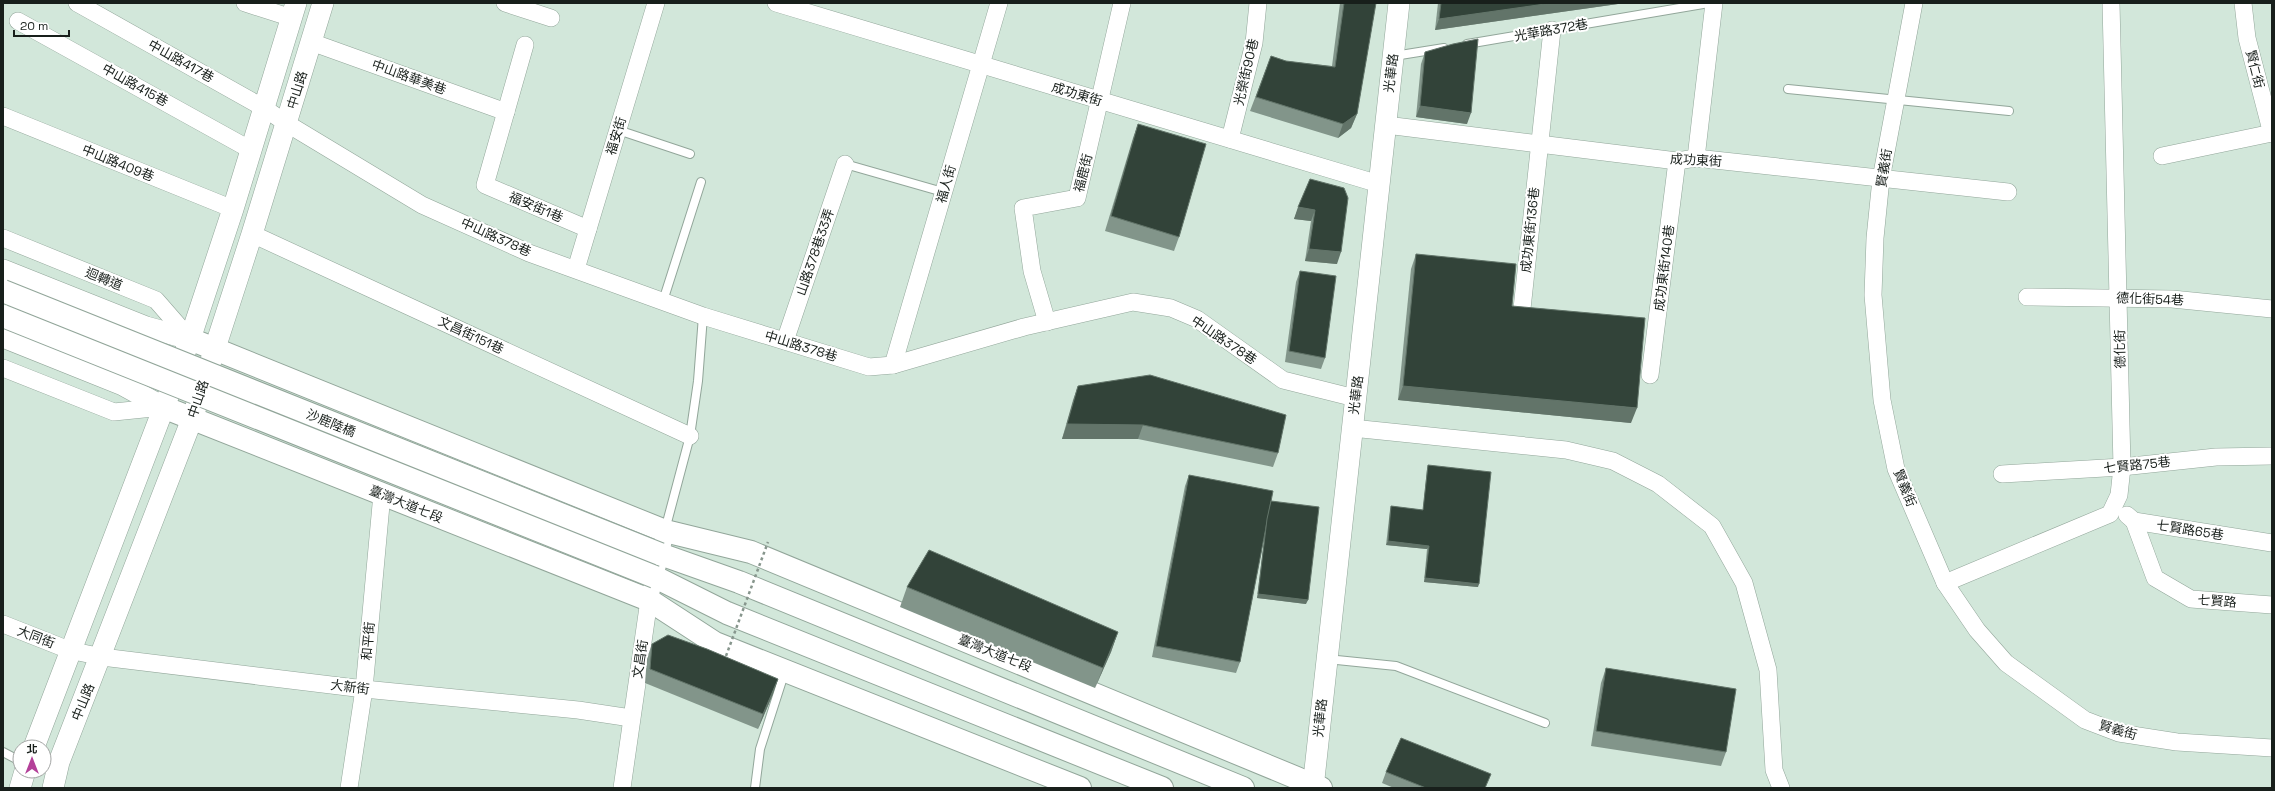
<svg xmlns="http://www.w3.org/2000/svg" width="2275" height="791" viewBox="0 0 2275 791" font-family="'Space Grotesk','Noto Sans TC',sans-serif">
<rect width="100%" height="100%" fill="#d2e7da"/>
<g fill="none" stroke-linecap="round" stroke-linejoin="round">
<!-- service casing -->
<g stroke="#92a69a" stroke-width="10">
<g id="service">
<path d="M1467 44 1709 3"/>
<path d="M1394 56 1444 48"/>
<path d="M1788 89 2009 111"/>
<path d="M618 130 690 154"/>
<path d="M845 164 943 192"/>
<path d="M663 301 701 182"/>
<path d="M665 530 690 436 698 381 703 316"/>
<path d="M1327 659 1396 666 1545 723"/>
<path d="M3 752 20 761"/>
<path d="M755 788 760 749 785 671"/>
</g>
</g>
<!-- minor casing -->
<g stroke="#92a69a" stroke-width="18">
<g id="minor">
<path d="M77 3 264 108 286 123 422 205 529 253 703 316 869 367 893 365 1024 327 1133 302 1171 308 1197 319 1283 380 1355 398"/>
<path d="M245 3 292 18"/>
<path d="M505 3 551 18"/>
<path d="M776 3 1379 184"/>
<path d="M1914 3 1881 179 1875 238 1873 295 1882 400 1896 469 1945 583 1977 630 2006 663 2085 720 2119 733 2177 742 2272 748"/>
<path d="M2243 3 2247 38 2272 134"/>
<path d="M18 21 251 150"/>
<path d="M311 42 506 112"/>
<path d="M525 45 485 185 588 229"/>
<path d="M3 116 233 209"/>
<path d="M1386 125 1677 161 1696 158 2008 192"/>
<path d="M1230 139 1254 43 1258 3"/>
<path d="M2162 156 2272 133"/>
<path d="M1696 158 1714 3"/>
<path d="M252 234 690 436"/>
<path d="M3 238 156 300 190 339"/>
<path d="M576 269 656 3"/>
<path d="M2027 297 2172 299 2272 309"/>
<path d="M1521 318 1552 30"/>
<path d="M1047 322 1032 271 1023 208 1077 198 1122 3"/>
<path d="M785 341 845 164"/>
<path d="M893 365 999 3"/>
<path d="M3 368 114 412 163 407"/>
<path d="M1650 375 1677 161"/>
<path d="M1352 428 1566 450 1613 461 1658 484 1712 526 1744 583 1768 670 1774 770 1781 788"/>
<path d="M2002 474 2122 467 2216 457 2272 456"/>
<path d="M2127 515 2134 521 2272 543"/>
<path d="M2134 521 2155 578 2191 599 2272 605"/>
<path d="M1945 583 2110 514 2119 495 2122 467 2111 3"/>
<path d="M3 624 69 650 102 657 364 689 578 710 631 718"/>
<path d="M349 788 364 689 382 494"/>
<path d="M622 788 649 600 663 542"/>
</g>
</g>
<!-- tertiary casing -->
<g stroke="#92a69a" stroke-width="22">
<g id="tertiary">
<path d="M3 270 146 327 190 339"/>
<path d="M3 337 123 385 163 407"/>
<path d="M34 747 190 339 233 209 296 3"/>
<path d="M20 788 25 771"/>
<path d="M53 788 59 762 192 419 252 234 323 3"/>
<path d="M1313 788 1399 3"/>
</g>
</g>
<!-- primary casing -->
<g stroke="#92a69a" stroke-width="24">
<g id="primary">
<path d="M190 339 665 531 751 552 1321 788"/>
<path d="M163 407 649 600 715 643 1080 788"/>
<path d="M660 554 739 582 1243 788"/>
<path d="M655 577 727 613 1162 788"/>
</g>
</g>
<!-- service -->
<use href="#service" stroke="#fff" stroke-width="8"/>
<!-- minor -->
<use href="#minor" stroke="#fff" stroke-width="17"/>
<!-- tertiary -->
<use href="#tertiary" stroke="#fff" stroke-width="21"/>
<!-- primary -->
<use href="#primary" stroke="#fff" stroke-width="22"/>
<!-- primary-bridge casing -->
<g stroke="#92a69a" stroke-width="24" stroke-linecap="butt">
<g id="primary-bridge">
<path d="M3 291 660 554"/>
<path d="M3 316 655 577"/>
</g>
</g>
<!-- path-bridge -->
<path stroke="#87968d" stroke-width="2.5" stroke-dasharray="3 3" stroke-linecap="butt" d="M726 656 768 542"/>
<!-- primary-bridge -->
<use href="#primary-bridge" stroke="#fff" stroke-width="22"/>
</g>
<!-- wall -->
<g fill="#82958a">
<path d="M1340 3H1376L1357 114 1351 128 1338 138 1250 111 1271 56 1286 61 1332 66Z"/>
<path d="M1438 3H1625L1435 30Z"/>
<path d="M1425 52 1467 124 1416 117 1421 64Z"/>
<path d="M1138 124 1179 237 1174 251 1105 231 1133 138Z"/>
<path d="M1310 179 1337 264 1305 261 1311 221 1294 219Z"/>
<path d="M1416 254 1512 306 1631 423 1398 400 1411 269Z"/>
<path d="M1300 271 1325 358 1321 369 1285 362 1296 282Z"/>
<path d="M1078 386 1278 453 1273 467 1138 439H1062L1073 400Z"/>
<path d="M1428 465 1478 587 1424 582 1427 549 1386 545 1390 510 1391 506 1423 510 1427 469Z"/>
<path d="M1189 475 1271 501 1306 604 1257 598 1265 533 1240 662 1236 673 1152 657 1185 486Z"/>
<path d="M907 587 1118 632 1111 652 1095 688 900 607Z"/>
<path d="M652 644 773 694 758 729 645 683 647 658Z"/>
<path d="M1606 668 1726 752 1721 766 1591 746 1601 683Z"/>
<path d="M1386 772 1486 788H1394L1382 783Z"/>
</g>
<!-- shaded-wall -->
<g fill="#627469">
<path d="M1552 3H1625L1435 30 1439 19Z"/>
<path d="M1420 106 1471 113 1467 124 1416 117Z"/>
<path d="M1357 114 1351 128 1338 138 1343 124Z"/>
<path d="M1298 207 1315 210 1311 221 1294 219Z"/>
<path d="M1309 249 1341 252 1337 264 1305 261Z"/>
<path d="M1403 386 1637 408 1631 423 1398 400Z"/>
<path d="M1067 424 1143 425 1138 439H1062Z"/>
<path d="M1388 541 1429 546 1427 549 1386 545Z"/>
<path d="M1425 578 1479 584 1478 587 1424 582Z"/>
<path d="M1258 594 1308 600 1306 604 1257 598Z"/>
<path d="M1118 632 1111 652 1095 688 1103 668Z"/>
<path d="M778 679 773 694 758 729 763 714Z"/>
</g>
<!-- building -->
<g fill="#324339" stroke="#627469">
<path d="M1344 3H1376L1357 114 1343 124 1256 97 1271 56 1286 61 1335 67Z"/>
<path d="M1441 3H1552L1439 19Z"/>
<path d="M1478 39 1471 113 1420 106 1425 52 1453 44Z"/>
<path d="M1138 124 1206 144 1179 237 1111 216Z"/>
<path d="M1310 179 1344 188 1348 198 1341 252 1309 249 1315 210 1298 207Z"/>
<path d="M1416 254 1516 264 1512 306 1645 318 1637 408 1403 386Z"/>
<path d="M1300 271 1336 276 1325 358 1289 351Z"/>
<path d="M1150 375 1286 415 1278 453 1143 425 1067 424 1078 386Z"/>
<path d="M1428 465 1491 472 1479 584 1425 578 1429 546 1388 541 1391 506 1423 510Z"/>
<path d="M1189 475 1273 491 1240 662 1156 646Z"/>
<path d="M1271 501 1319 507 1308 600 1258 594 1267 519Z"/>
<path d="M929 550 1118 632 1103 668 907 587Z"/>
<path d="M668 635 707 649 778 679 763 714 650 669 652 644Z"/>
<path d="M1606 668 1736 689 1726 752 1596 731Z"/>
<path d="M1401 738 1491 774 1485 788H1426L1386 772Z"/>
</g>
<g text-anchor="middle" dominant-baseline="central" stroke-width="4" stroke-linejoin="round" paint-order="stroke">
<!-- street labels -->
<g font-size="13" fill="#181f1b" stroke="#fff">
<text transform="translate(1551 30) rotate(-10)">光華路372巷</text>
<text transform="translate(181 61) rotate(29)">中山路417巷</text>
<text transform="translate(2255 69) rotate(76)">賢仁街</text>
<text transform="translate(1246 72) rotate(-77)">光榮街90巷</text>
<text transform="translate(1391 73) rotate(-83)">光華路</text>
<text transform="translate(409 77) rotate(20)">中山路華美巷</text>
<text transform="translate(135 85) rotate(29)">中山路415巷</text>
<text transform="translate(297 90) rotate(-73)">中山路</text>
<text transform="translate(1077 94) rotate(17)">成功東街</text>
<text transform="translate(616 136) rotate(-73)">福安街</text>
<text transform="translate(1696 160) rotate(3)">成功東街</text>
<text transform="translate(118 163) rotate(22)">中山路409巷</text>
<text transform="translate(1884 168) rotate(-81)">賢義街</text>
<text transform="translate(1083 173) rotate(-76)">福鹿街</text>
<text transform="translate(946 184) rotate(-74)">福人街</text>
<text transform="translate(536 207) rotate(23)">福安街1巷</text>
<text transform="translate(1530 230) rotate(-84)">成功東街136巷</text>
<text transform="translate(496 237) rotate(24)">中山路378巷</text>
<text transform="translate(815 252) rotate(-71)">山路378巷33弄</text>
<text transform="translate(1664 268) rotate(-83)">成功東街140巷</text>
<text transform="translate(104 279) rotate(22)">迴轉道</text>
<text transform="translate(2150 299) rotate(2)">德化街54巷</text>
<text transform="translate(471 335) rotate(25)">文昌街151巷</text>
<text transform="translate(1224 340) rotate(34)">中山路378巷</text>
<text transform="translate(801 346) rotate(17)">中山路378巷</text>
<text transform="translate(2120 349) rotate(-91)">德化街</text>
<text transform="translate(1356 395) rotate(-83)">光華路</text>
<text transform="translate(198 399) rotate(-71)">中山路</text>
<text transform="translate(331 423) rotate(22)">沙鹿陸橋</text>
<text transform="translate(2137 465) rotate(-6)">七賢路75巷</text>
<text transform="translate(1905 488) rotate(68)">賢義街</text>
<text transform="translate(406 504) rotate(22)">臺灣大道七段</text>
<text transform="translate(2190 530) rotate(9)">七賢路65巷</text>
<text transform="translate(2217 601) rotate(4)">七賢路</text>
<text transform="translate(36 637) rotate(21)">大同街</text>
<text transform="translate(368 641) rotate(-85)">和平街</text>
<text transform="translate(995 653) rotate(22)">臺灣大道七段</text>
<text transform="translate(640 659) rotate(-81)">文昌街</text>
<text transform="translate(350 687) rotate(7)">大新街</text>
<text transform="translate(83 702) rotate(-68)">中山路</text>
<text transform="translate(1320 718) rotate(-84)">光華路</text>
<text transform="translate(2118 730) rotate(16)">賢義街</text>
</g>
</g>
<!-- border -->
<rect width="2275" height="791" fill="none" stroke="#181f1b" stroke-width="8"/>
<!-- north arrow -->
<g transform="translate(32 759)"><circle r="19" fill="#ffffff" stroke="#a3a5a4"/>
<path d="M0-3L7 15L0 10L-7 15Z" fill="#b44099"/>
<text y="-6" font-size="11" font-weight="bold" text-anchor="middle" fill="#181f1b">北</text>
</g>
<!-- scale -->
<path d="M14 30v6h55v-6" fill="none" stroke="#181f1b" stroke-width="2"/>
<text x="20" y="30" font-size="12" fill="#181f1b" stroke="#ffffff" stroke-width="3" paint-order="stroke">20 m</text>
</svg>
